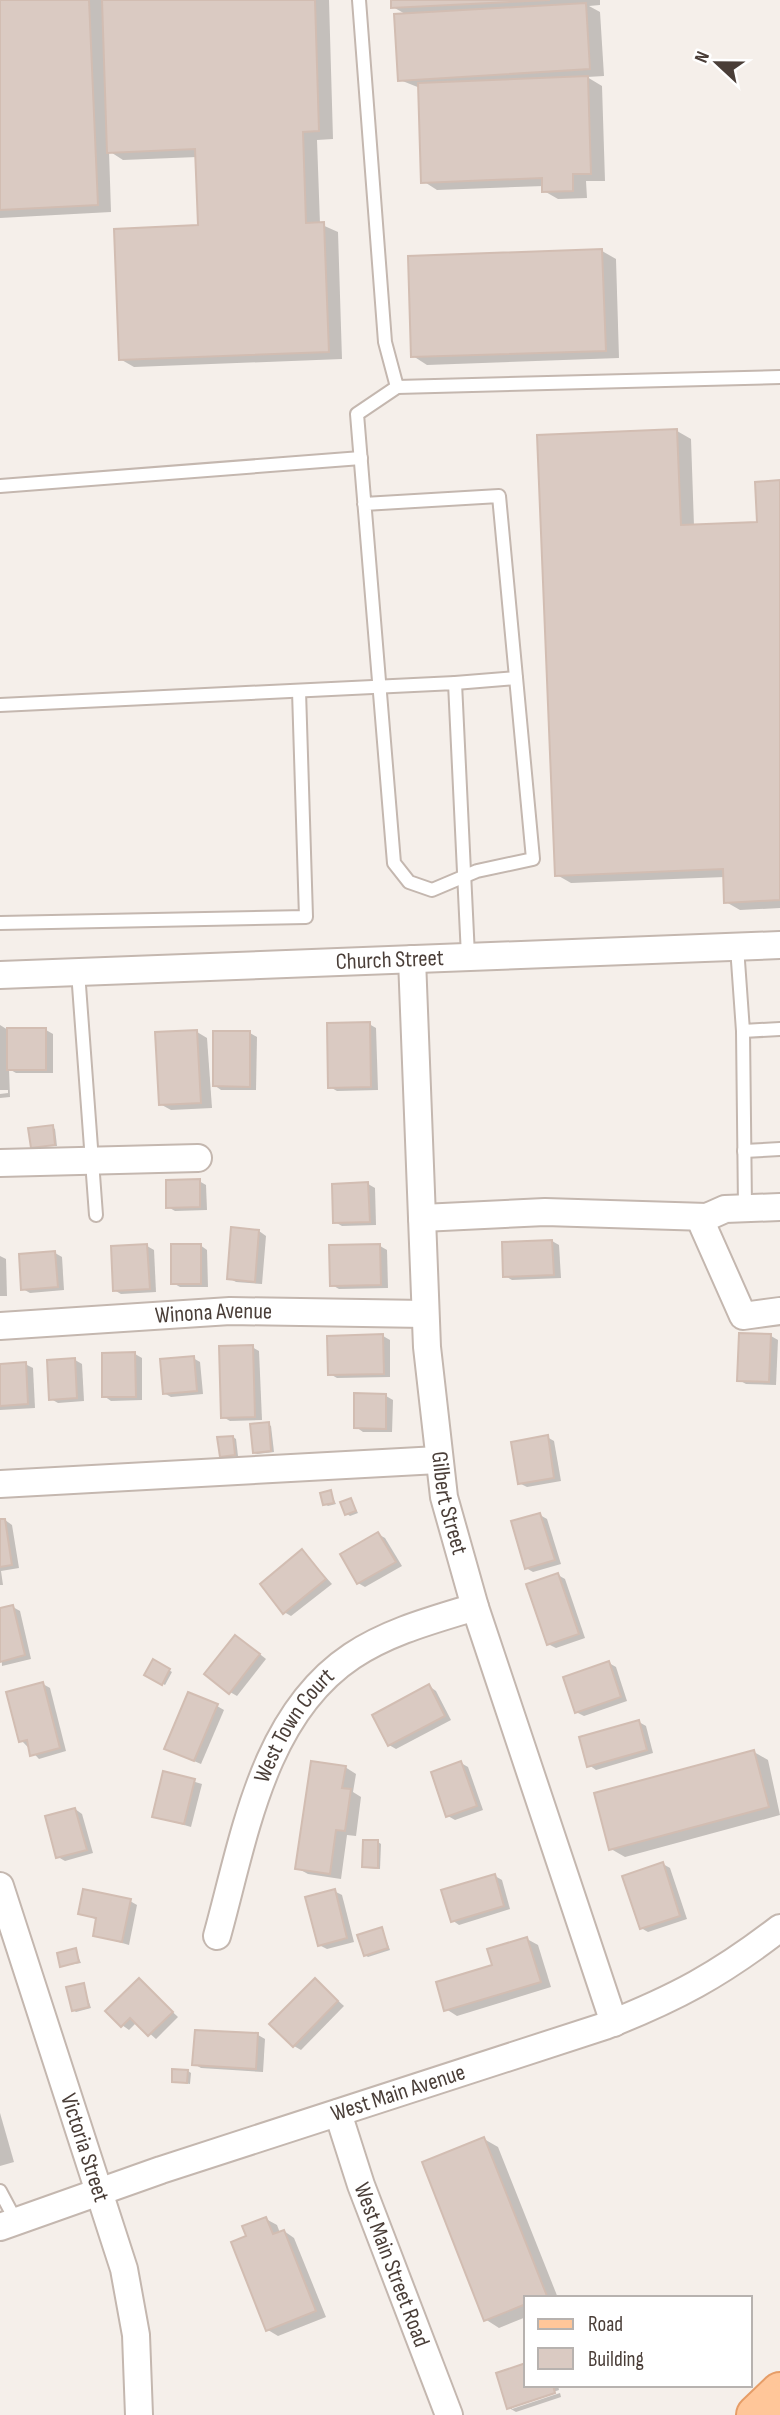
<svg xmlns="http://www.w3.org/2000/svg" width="780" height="2415" viewBox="0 0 780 2415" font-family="'Sofia Sans Condensed',sans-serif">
<rect width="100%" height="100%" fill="#f5efea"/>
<!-- shadow -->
<g fill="#0003">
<path d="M0 0H329L333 139 317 140 320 224 338 232 342 359 134 367 120 359 199 227 197 157 123 160 109 151 111 212 0 218Z"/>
<path d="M392 0H600V5L589 6 600 12 604 76 587 77 602 86 605 181H586L587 198 558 199 544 191V186L437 190 423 181 420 88 400 80 407 15 393 7Z"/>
<path d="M602 251 616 259 619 358 427 365 413 356Z"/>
<path d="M677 431 691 439 694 526 758 524 780 482V908L740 910 726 902 725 877 571 883 557 875Z"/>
<path d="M369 1024 376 1028 378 1090 337 1091 330 1087Z"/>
<path d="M0 1025 8 1030H46L53 1034V1073H16L9 1069 10 1097 0 1098V1094L8 1093V1090H0Z"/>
<path d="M197 1032 207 1038 212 1108 171 1110 160 1104Z"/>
<path d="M250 1033 257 1037 256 1090H221L214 1085Z"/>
<path d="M52 1127 55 1129 57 1146 32 1147Z"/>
<path d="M199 1181 206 1185 207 1210 175 1211 168 1207Z"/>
<path d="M368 1184 375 1188 376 1225 342 1226 335 1222Z"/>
<path d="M259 1231 266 1236 262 1284 236 1282 229 1278Z"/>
<path d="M552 1241 559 1245 561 1278 512 1280 505 1276Z"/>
<path d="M200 1245 207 1250 208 1287H180L173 1283Z"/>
<path d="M147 1246 154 1250 156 1292 121 1294 114 1290Z"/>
<path d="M380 1246 387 1250 388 1288 339 1289 332 1285Z"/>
<path d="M55 1253 62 1257 64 1290 30 1293 23 1289Z"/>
<path d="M0 1256 6 1259 7 1296H0Z"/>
<path d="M383 1336 390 1340V1377L337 1378 330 1374Z"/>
<path d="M771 1336 778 1340 776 1385 746 1384 739 1380Z"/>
<path d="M252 1347 259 1351 262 1420 230 1421 223 1417Z"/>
<path d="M135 1354 142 1358V1400L111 1401 104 1396Z"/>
<path d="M193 1358 200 1362 203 1394 171 1397 164 1393Z"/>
<path d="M75 1360 82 1364 84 1401 58 1403 51 1399Z"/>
<path d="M25 1364 33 1368 35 1408 0 1410V1366Z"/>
<path d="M386 1396 393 1400 392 1432H363L356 1427Z"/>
<path d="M268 1424 271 1426 274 1452 257 1454 254 1452Z"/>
<path d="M233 1437 236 1439 238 1456 224 1458 221 1456Z"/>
<path d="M547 1437 554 1441 561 1481 527 1487 519 1483Z"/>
<path d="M330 1492 336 1504 328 1506 325 1504Z"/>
<path d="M351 1500 358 1513 350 1516 347 1514Z"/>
<path d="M540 1515 547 1519 561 1564 533 1572 526 1568Z"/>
<path d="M5 1520 12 1525 19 1568 1 1571 3 1585H0V1521Z"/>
<path d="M378 1534 385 1538 402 1566 365 1587 358 1583Z"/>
<path d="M303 1552 332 1584 291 1616 284 1612Z"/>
<path d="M558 1575 565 1579 585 1638 556 1648 548 1644Z"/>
<path d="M13 1607 20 1611 31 1659 2 1666 0 1610Z"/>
<path d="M243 1641 266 1659 237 1696 230 1692Z"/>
<path d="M153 1661 172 1672 165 1685 146 1674Z"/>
<path d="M609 1663 616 1667 627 1701 584 1716 576 1712Z"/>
<path d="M43 1684 50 1688 66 1751 39 1759 21 1740Z"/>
<path d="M429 1686 436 1691 451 1720 396 1749 389 1745Z"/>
<path d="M217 1706 224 1710 201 1764 173 1752Z"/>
<path d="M639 1722 646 1726 653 1753 596 1770 589 1765Z"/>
<path d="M754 1752 768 1760 780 1815 625 1857 611 1849Z"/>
<path d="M461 1763 468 1767 483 1810 455 1820 448 1816Z"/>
<path d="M345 1767 356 1774 353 1792 361 1797 356 1836 347 1835 341 1879 308 1874 297 1868Z"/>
<path d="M165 1773 202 1784 191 1827 154 1816Z"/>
<path d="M75 1809 82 1814 93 1853 65 1861 58 1857Z"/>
<path d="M378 1842 381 1844 380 1869 367 1868 364 1866Z"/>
<path d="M663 1864 670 1868 687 1919 648 1932 641 1928Z"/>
<path d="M495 1876 502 1880 510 1909 459 1925 452 1920Z"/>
<path d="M334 1891 342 1895 354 1942 327 1949 319 1945Z"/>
<path d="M130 1901 137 1905 129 1945 95 1935 98 1920 80 1913Z"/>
<path d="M382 1929 390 1950 368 1957 365 1955Z"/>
<path d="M527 1939 538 1945 551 1987 457 2016 446 2009Z"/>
<path d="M75 1950 81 1963 62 1966Z"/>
<path d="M139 1980 178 2017 156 2039 137 2022 129 2030 122 2025Z"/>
<path d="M315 1980 344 2006 301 2050 294 2046Z"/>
<path d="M83 1985 91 2008 76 2012 73 2010Z"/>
<path d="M258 2035 265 2039 263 2072 201 2068 194 2064Z"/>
<path d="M188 2071 191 2073 190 2084 174 2081Z"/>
<path d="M0 2113 14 2162 0 2166Z"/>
<path d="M484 2139 498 2147 558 2298H526V2317L499 2328 485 2319Z"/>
<path d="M266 2219 277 2225 280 2233 284 2231 294 2238 326 2317 278 2336 268 2330 248 2237Z"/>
<path d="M526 2365V2385H558L559 2390 512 2406V2409L560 2393 561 2397 516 2412 509 2408 498 2374Z"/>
</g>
<!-- building -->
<g fill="#dacac2" stroke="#d2bdb2" stroke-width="2">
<path d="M0 0H89L98 205 0 210Z"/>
<path d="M102 0H315L319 131 303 132 306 223 324 222 329 352 119 360 114 229 198 225 195 149 107 153Z"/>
<path d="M391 0H550L391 8Z"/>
<path d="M586 3 590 69 398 81 394 14Z"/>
<path d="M588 76 591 174H573V191L542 192V178L421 183 418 83Z"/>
<path d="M602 249 606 351 411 357 408 256Z"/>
<path d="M677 429 681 525 757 522 755 482 780 480V900L724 903 723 869 555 876 537 435Z"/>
<path d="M370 1022 371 1087 328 1088 327 1023Z"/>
<rect x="7" y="1028" width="39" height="42"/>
<path d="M197 1030 201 1103 159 1105 155 1032Z"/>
<path d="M213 1031H250V1087L213 1086Z"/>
<path d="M53 1125 55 1145 31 1148 28 1128Z"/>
<path d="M200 1179V1207L166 1208V1180Z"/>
<path d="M368 1182 370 1222 333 1223 332 1184Z"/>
<path d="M231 1227 259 1230 255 1282 227 1279Z"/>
<path d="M552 1240 554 1275 503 1277 502 1242Z"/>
<path d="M147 1244 150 1289 113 1291 111 1246Z"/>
<rect x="171" y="1244" width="30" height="40"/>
<path d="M380 1244 381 1285 330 1286 329 1245Z"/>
<path d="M55 1251 58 1287 21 1290 19 1254Z"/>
<path d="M739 1333 771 1334 769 1382 737 1381Z"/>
<path d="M383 1334 384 1374 328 1375 327 1336Z"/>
<path d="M253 1345 255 1417 221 1418 219 1346Z"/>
<path d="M135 1352 136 1397H102V1353Z"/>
<path d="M194 1356 197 1391 163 1394 160 1359Z"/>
<path d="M75 1358 77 1398 49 1400 47 1360Z"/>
<path d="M26 1362 28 1404 0 1406V1364Z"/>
<path d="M354 1393 386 1394V1429L354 1428Z"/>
<path d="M269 1422 271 1451 253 1453 250 1424Z"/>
<path d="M548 1435 554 1478 518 1484 511 1442Z"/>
<path d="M233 1436 235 1455 220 1457 217 1437Z"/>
<path d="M331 1490 334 1503 323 1505 320 1493Z"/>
<path d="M351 1498 356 1511 345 1515 340 1502Z"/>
<path d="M540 1513 555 1560 525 1569 511 1521Z"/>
<path d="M0 1519H5L12 1565 0 1567Z"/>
<path d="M378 1532 396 1562 357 1584 340 1554Z"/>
<path d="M302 1549 326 1579 283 1614 260 1584Z"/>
<path d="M558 1573 579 1634 547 1645 526 1584Z"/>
<path d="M13 1605 25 1655 0 1662V1608Z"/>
<path d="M235 1635 260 1654 229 1694 204 1674Z"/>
<path d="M153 1659 170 1669 162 1685 144 1675Z"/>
<path d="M609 1661 621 1697 575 1713 563 1677Z"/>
<path d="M43 1682 60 1748 30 1756 27 1740 19 1742 6 1692Z"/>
<path d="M429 1684 445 1716 388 1746 372 1715Z"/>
<path d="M188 1692 218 1704 194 1761 164 1749Z"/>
<path d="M639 1720 647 1750 587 1767 579 1737Z"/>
<path d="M754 1750 769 1807 609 1850 594 1793Z"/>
<path d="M311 1761 346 1766 342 1788 351 1789 345 1831 336 1830 330 1874 295 1869Z"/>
<path d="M461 1761 477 1806 446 1817 431 1772Z"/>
<path d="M163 1771 195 1779 184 1824 152 1817Z"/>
<path d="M75 1808 87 1850 56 1858 45 1816Z"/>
<path d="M363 1840H378V1868L362 1867Z"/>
<path d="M663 1862 680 1916 640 1929 622 1876Z"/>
<path d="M495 1874 504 1906 451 1922 441 1890Z"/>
<path d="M83 1889 131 1899 122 1942 93 1936 96 1918 78 1914Z"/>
<path d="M335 1889 347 1938 318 1946 305 1897Z"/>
<path d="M382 1927 388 1948 364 1956 357 1935Z"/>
<path d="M527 1937 541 1982 444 2011 436 1982 492 1965 487 1949Z"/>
<path d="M76 1948 79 1962 60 1967 57 1953Z"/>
<path d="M139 1978 173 2012 148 2036 130 2018 121 2027 105 2011Z"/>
<path d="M315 1978 338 2001 293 2047 269 2024Z"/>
<path d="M84 1983 89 2007 72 2011 66 1987Z"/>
<path d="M195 2030 258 2033 256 2069 192 2065Z"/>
<path d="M172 2069 188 2070 187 2083 172 2082Z"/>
<path d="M484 2137 547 2296 526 2298V2304L484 2321 422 2162Z"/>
<path d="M266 2217 273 2234 284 2230 316 2311 266 2331 231 2242 246 2236 242 2226Z"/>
<path d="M526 2363V2385H553L555 2393 507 2409 496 2373Z"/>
</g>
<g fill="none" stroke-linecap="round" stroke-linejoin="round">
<!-- lane casing -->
<g stroke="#c4b7af" stroke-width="16">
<g id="lane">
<path d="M359 0 385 342 397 387 780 377"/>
<path d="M0 486 361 458"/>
<path d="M364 504 499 496 533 859 477 871 432 890 409 882 394 863C381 714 369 564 357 414L397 387"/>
<path d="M455 683 516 678"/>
<path d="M0 705 455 683 468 956"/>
<path d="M0 923 306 917 299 691"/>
<path d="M737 947 743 1031 780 1029"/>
<path d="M78 972 96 1215"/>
<path d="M743 1031 745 1207"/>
<path d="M744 1151 780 1149"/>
<path d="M0 2191 16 2221"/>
</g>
</g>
<!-- street casing -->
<g stroke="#c4b7af" stroke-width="30">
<g id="street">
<path id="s1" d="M412 959 427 1347 444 1497 475 1607 614 2023"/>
<path id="s2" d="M0 975 780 945"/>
<path d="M0 1163 198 1158"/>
<path d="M707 1217 703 1226 743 1316 780 1311"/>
<path d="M422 1218 545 1212 707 1217 725 1209 780 1207"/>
<path id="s3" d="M0 1326 230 1311 425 1314"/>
<path d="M0 1484 438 1460"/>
<path id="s4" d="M0 1886 124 2269 136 2335 139 2415"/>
<path id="s5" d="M217 1936C244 1839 262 1716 352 1656 390 1631 433 1620 475 1607"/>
<path id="s6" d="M338 2113 361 2185 449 2415"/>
<path id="s7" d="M0 2227 161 2170 605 2026C676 1998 719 1975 780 1928"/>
</g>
</g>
<!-- primary casing -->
<g stroke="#e69d67" stroke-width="42">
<path id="primary" d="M756 2415 780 2392"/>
</g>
<!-- lane -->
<use href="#lane" stroke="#fff" stroke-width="12"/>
<!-- street -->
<use href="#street" stroke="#fff" stroke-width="26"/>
<!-- primary -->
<use href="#primary" stroke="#ffc699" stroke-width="38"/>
</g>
<g text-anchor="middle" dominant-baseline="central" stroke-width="7" stroke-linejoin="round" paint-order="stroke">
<!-- street labels -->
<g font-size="23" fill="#4a3e38" stroke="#fff">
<text stroke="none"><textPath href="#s2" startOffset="390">Church Street</textPath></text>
<text stroke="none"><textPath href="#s3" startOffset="214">Winona Avenue</textPath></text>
<text stroke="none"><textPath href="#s1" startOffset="546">Gilbert Street</textPath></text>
<text stroke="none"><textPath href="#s5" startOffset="226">West Town Court</textPath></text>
<text stroke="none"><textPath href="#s7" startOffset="420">West Main Avenue</textPath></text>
<text stroke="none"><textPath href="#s4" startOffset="275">Victoria Street</textPath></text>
<text stroke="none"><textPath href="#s6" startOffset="161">West Main Street Road</textPath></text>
</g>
</g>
<!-- legend -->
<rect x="524" y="2296" width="228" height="91" fill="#ffffff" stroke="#b7b2af" stroke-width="2"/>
<rect x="538" y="2319" width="35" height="10" fill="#ffc699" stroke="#b7b2af" stroke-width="2"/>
<text x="588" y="2331" font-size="21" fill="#4a3e38">Road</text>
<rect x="538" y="2348" width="35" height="21" fill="#dacac2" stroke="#b7b2af" stroke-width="2"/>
<text x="588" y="2366" font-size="21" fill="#4a3e38">Building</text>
<!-- north arrow -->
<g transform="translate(717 63) rotate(292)" stroke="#ffffff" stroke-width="5" paint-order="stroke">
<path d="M0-5L12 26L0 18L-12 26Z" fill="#4a3e38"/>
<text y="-10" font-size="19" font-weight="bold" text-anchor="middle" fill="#4a3e38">N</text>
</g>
</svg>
